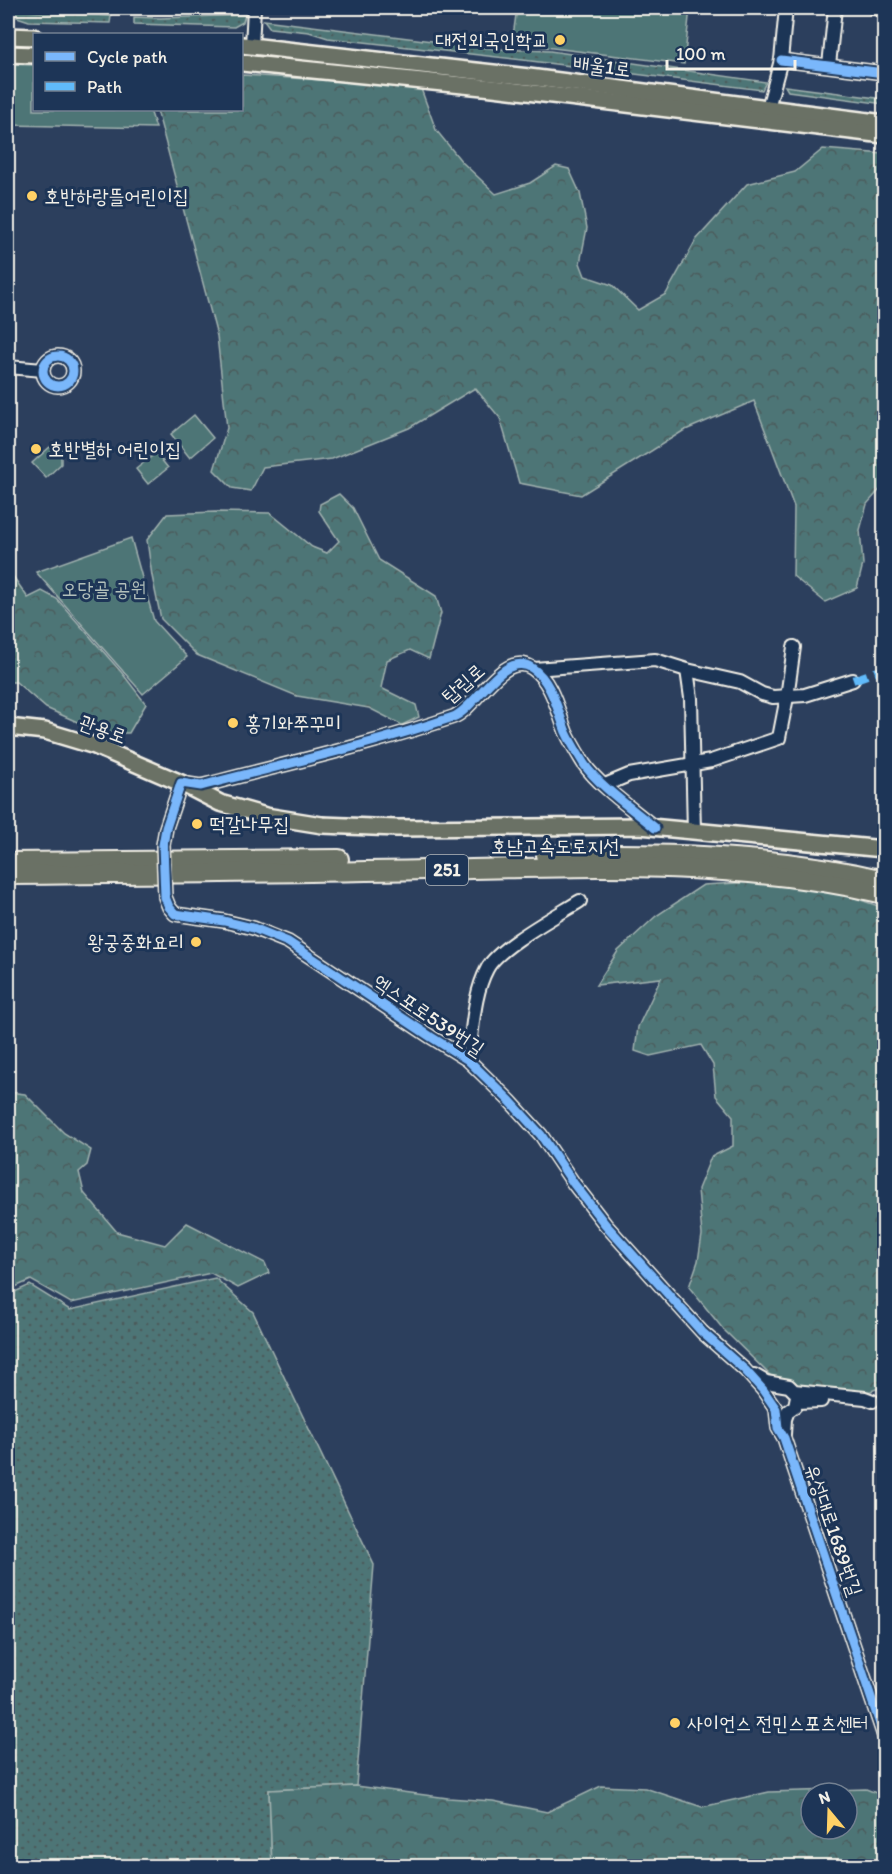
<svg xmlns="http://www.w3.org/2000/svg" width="892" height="1874" viewBox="0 0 892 1874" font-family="Itim,'Poor Story',sans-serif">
<defs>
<pattern id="grass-dots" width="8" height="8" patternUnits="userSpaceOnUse" patternTransform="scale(1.5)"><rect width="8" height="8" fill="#4e7476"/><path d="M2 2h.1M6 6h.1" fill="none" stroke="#4b5c5c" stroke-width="1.8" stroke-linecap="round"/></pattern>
<pattern id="forest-crowns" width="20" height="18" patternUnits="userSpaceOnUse" patternTransform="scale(1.5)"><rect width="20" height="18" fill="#4e7476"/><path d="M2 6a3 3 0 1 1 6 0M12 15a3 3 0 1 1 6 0" fill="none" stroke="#4b5c5c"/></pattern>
</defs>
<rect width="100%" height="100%" fill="#2c3f5d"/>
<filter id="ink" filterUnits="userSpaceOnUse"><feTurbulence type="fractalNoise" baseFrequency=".0167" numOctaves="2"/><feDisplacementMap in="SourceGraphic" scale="12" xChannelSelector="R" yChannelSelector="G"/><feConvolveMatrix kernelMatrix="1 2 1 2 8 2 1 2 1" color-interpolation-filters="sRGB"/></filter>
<g filter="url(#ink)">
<!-- grass -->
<g fill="url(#grass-dots)" stroke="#a1b2af" stroke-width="1.5">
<path d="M8 10 111 16 110 23 29 21 8 14Z"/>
<path d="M245 15 243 22 234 27 134 24V17L160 18Z"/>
<path d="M264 20 496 49 550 51 766 82 762 90 523 60 328 38 309 32 270 28Z"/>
<path d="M785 86 884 99V104L788 91Z"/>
<path d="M215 1278 253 1312 374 1565 356 1786 269 1790 272 1866H8V1295L30 1285 70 1310Z"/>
</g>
<!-- forest -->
<g fill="url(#forest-crowns)" stroke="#a1b2af" stroke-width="1.5" fill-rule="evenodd">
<path d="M242 75 420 86 436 130 462 162 496 194 530 183 556 166 569 169 580 193 587 228 580 263 585 276 612 285 638 310 666 294 696 240 747 184 795 172 823 149 884 154V485L867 504 860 530 863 564 857 588 825 602 793 576 794 507 754 401 683 431 581 495 519 483 500 418 475 388 409 428 332 459 263 467 251 491 232 488 214 470 227 428 217 336 157 110H242Z"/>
<path d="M339 494 353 508 379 560 436 596 441 613 429 659 410 650 387 660 381 688 416 705 419 717 402 725 369 708 297 696 197 655 161 619 152 576 147 540 167 514 215 512 270 513 312 547 327 553 339 541 319 511 320 504Z"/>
<path d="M8 569 28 598 42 591 57 599 122 673 146 704 129 733H102L46 708 16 682H8Z"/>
<path d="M770 881 835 891 884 908V1386L871 1391 847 1392 800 1389 776 1381 723 1329 689 1287 698 1261 702 1235 698 1189 711 1157 733 1146V1116L716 1096 713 1065 701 1045 650 1056 635 1051 638 1027 661 978 596 985 618 951 656 916 703 885Z"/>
<path d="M8 1092 25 1094 64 1133 91 1150 87 1165 79 1172 84 1193 117 1232 165 1245 187 1223 265 1263 269 1273 238 1288 211 1273 71 1303 31 1280 8 1290Z"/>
<path d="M356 1786 448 1798 493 1801 547 1812 601 1786 645 1788 702 1807 769 1792 866 1789 884 1796V1866H272L269 1790ZM811 1793H847V1829H811Z"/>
</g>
<!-- park -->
<g fill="#4e7476" stroke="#a1b2af" stroke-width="1.5">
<path d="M517 8H690L684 64 512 43Z"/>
<path d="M8 64 34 65V110H150L156 128 8 125Z"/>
<path d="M194 415 213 438 190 458 171 434Z"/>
<path d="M51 446H61V464L46 478 32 463Z"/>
<path d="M156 453 168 468 148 484 136 469Z"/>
<path d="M131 538 154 621 187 657 143 694 36 572Z"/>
</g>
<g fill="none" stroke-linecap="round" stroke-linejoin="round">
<!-- minor casing -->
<g stroke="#f4f1e8" stroke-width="16">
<g id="minor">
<path d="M874 8 884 10"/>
<path d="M252 46 254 8"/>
<path d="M781 60 884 73"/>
<path d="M829 65 835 8"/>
<path d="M768 108 781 60 786 8"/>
<circle cx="58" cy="371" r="15"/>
<path d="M8 367 43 370"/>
<path d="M534 669 655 660 687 670 740 682 762 694 773 697 805 695 853 680"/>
<path d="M687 670 691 698 694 832"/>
<path d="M605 785 629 775 711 761 779 738 787 697 794 647"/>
<path d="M163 845 166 828 181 783 201 786C285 764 371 745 453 717 475 710 503 649 532 668 552 681 558 712 566 732 571 743 578 754 584 764 598 785 635 811 655 828"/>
<path d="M165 897 169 907 175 914 224 921 253 928 288 942 431 1037 468 1060 510 1101 541 1135 574 1184 605 1224 702 1332 745 1370 763 1390 776 1409 778 1428 784 1438 884 1736"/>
<path d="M468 1060C473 1031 473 995 487 969 498 947 558 915 580 901"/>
<path d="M754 1375 766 1382 789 1386 794 1391 865 1398 873 1401"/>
<path d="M797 1402 821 1401"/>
<path d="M784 1434 785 1419 788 1411 795 1406 797 1396"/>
</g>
</g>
<!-- major casing -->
<g stroke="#f4f1e8" stroke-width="20">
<g id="major">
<path d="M8 36 34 37"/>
<path d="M242 45 529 77 884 123"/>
<path d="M8 54 34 55"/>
<path d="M242 63 493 88 884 135"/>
<path d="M8 727 45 731 95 746 181 783 220 803 266 816 322 825 397 828 640 826 884 849"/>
</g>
</g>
<!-- highway casing -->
<g stroke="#f4f1e8" stroke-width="22">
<g id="highway">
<path d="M546 855C659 852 774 854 884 880"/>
<path d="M8 862 339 859"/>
<path d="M8 875C146 874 285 873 424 870 578 867 734 859 884 894"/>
</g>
</g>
<!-- minor -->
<use href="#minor" stroke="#1d3557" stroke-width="12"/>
<!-- major -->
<use href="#major" stroke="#6b7165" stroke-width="15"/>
<!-- highway -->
<use href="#highway" stroke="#6b7165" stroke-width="18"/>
<!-- minor-bridge casing -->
<g stroke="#f4f1e8" stroke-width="16" stroke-linecap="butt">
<path id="minor-bridge" d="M163 845 165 897"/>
</g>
<!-- minor-bridge -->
<use href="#minor-bridge" stroke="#1d3557" stroke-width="12"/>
<!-- quiet -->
<path stroke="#60bafa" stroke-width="8" stroke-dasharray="15 8" stroke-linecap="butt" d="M853 680 884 669"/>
<!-- cycleway casing -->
<g stroke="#1d3557" stroke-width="13">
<g id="cycleway">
<path d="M781 60 884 73"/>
<circle cx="58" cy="371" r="15"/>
<path d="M655 828C635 811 598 785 584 764 578 754 571 743 566 732 558 712 552 681 532 668 503 649 475 710 453 717 371 745 285 764 201 786L181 783 166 828 163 845 165 897 169 907 175 914 224 921 253 928 288 942 431 1037 468 1060 510 1101 541 1135 574 1184 605 1224 702 1332 745 1370 763 1390 776 1409 778 1428 784 1438 884 1736"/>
</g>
</g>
<!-- cycleway -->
<use href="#cycleway" stroke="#7ab7fb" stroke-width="9"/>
</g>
</g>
<!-- markers -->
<g fill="#ffd166" stroke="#1d3557" stroke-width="2">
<circle cx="560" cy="40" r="6"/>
<circle cx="32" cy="196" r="6"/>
<circle cx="36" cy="449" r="6"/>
<circle cx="233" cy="723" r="6"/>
<circle cx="197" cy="824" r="6"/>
<circle cx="196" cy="942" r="6"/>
<circle cx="675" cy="1723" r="6"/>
</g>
<g text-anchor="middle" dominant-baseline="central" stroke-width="6" stroke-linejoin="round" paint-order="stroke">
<!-- shield labels -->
<rect fill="#1d3557" stroke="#b4b9bc" stroke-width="1.5" x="426" y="855" width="42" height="30" rx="4.5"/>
<g font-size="18" font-weight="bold" fill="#f4f1e8">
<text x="447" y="870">251</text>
</g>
<!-- poi labels -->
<g font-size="20" fill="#f4f1e8" stroke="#1d3557" text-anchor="start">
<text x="548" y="40" text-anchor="end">대전외국인학교</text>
<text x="44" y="196">호반하랑뜰어린이집</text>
<text x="48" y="449">호반별하 어린이집</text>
<text x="245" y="723">홍기와쭈꾸미</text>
<text x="209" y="824">떡갈나무집</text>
<text x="184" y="942" text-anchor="end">왕궁중화요리</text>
<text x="687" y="1723">사이언스 전민스포츠센터</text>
</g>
<!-- street labels -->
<g font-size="20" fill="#f4f1e8" stroke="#1d3557">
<text transform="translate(602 66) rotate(7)">배울1로</text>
<text transform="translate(463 683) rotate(-41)">탑립로</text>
<text transform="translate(103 729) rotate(20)">관용로</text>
<text x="555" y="846">호남고속도로지선</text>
<text transform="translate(429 1015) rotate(34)">엑스포로539번길</text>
<text transform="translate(834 1530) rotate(71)">유성대로1689번길</text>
</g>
<!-- park labels -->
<g font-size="20" fill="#b2bfba" stroke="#1d3557">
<text x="104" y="589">오당골 공원</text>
</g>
</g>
<!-- margin -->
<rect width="892" height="1874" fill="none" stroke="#1d3557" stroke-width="30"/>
<rect x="15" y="15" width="862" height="1844" fill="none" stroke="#f4f1e8" stroke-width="2" filter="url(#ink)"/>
<!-- legend -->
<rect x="33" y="33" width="210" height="78" fill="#1d3557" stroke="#738091" stroke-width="1.5"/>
<rect x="45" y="52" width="30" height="9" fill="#7ab7fb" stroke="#738091" stroke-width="1.5"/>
<text x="87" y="63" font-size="18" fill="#f4f1e8">Cycle path</text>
<rect x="45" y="82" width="30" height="9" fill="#60bafa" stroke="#738091" stroke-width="1.5"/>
<text x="87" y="93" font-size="18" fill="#f4f1e8">Path</text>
<!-- north arrow -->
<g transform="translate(829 1811) rotate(341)"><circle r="28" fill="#1d3557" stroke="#738091" stroke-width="1.5"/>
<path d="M0-4.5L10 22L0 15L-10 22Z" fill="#ffd166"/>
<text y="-9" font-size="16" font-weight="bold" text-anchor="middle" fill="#f4f1e8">N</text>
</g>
<!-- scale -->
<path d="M667 60v9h128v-9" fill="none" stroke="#f4f1e8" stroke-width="3"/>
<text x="676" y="60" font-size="18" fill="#f4f1e8" stroke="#1d3557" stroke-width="4.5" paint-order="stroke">100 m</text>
</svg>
